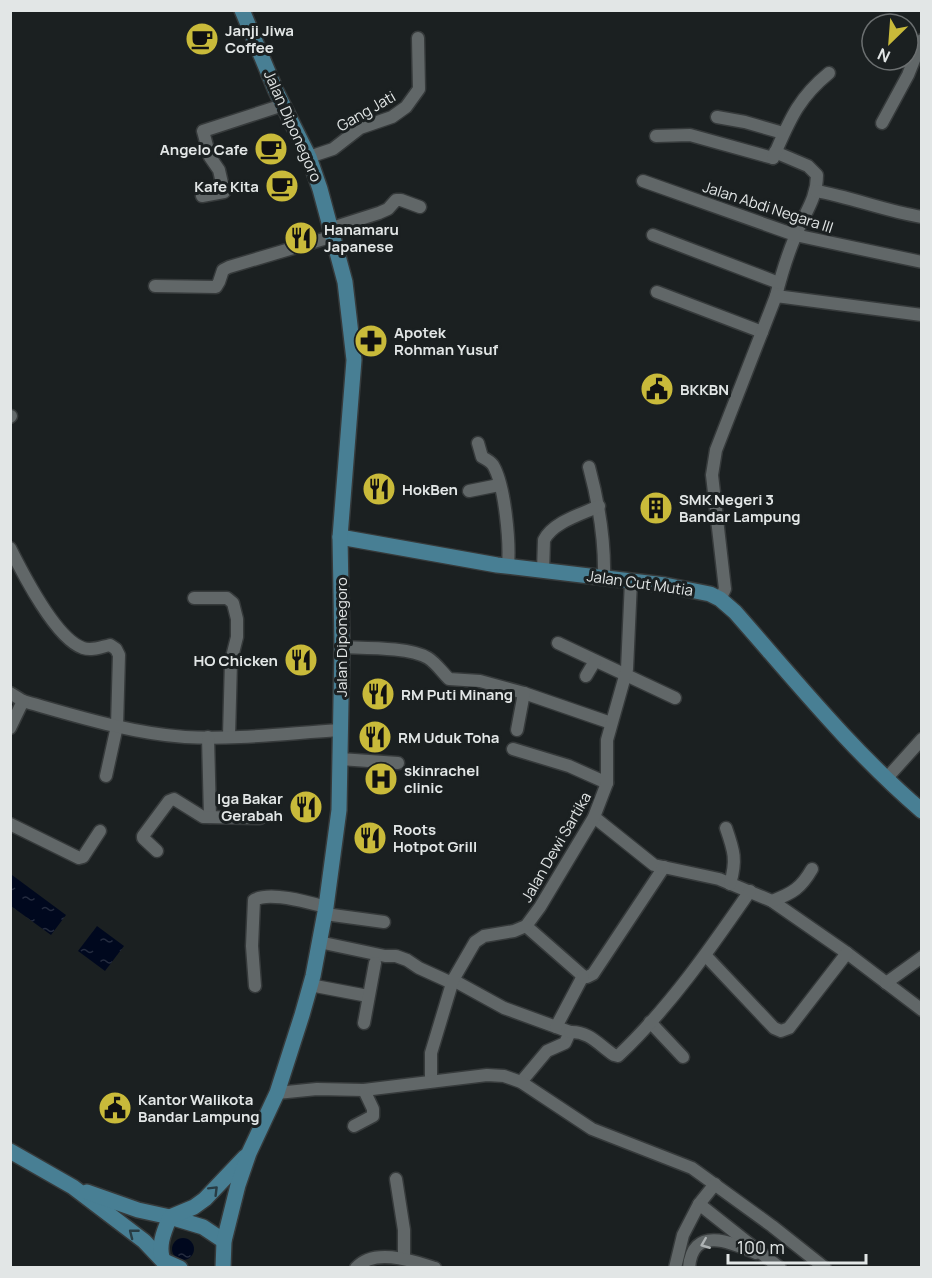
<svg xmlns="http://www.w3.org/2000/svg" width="932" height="1278" viewBox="0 0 932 1278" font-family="Manrope,sans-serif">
<defs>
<pattern id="water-ripples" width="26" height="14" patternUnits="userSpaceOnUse" patternTransform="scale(1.5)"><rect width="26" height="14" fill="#00081e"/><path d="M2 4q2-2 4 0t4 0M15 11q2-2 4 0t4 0" fill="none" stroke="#252c3f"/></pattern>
</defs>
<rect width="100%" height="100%" fill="#1b2021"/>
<!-- water -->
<g fill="url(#water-ripples)">
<path d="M12 875 66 915 51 935 11 906Z"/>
<path d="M97 926 124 946 105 971 78 951Z"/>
<circle cx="183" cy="1249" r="11"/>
</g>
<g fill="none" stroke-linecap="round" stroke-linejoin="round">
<!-- minor casing -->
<g stroke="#363a3b" stroke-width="15">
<g id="minor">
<path d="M717 117 745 122 783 133"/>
<path d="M882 123 908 75 922 40"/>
<path d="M656 136 690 135 773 158"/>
<path d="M775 152 808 166 817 175C817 200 803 215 795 237 787 256 781 276 776 296"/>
<path d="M309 157 333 149 360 128 392 117 406 107 419 89 418 38"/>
<path d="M773 158C789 122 797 99 829 73"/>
<path d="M643 181 795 235 922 262"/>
<path d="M816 191C851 197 885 211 922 217"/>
<path d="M202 196 224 192 219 170 210 157 203 131 283 105"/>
<path d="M332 228 379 213 388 209 396 200H401L420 207"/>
<path d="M653 235 779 283"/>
<path d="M155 286 216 287 219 282 223 270 229 267 334 236"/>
<path d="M657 292 762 332"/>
<path d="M10 417 11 416"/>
<path d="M478 443 482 457C486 459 490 461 493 465 505 485 510 542 508 566"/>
<path d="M589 467C599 504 605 540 604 578"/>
<path d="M469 491 499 485"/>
<path d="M10 548C23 574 56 639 83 648 92 651 101 647 110 645L116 649 119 655 117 726 106 776"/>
<path d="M543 571 544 540C553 522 582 514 599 506"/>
<path d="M194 598H227L233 603 237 619V637L231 661 229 736"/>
<path d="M720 599 725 589 712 475 716 450 776 296 922 315"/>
<path d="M558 643 675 698"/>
<path d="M342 647C364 648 410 647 428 658 436 663 442 672 449 679L480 681 524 693 611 723"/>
<path d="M586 676 595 661"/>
<path d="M10 693 23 701C76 716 130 733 185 737 236 740 289 733 341 730"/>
<path d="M10 728 23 701"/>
<path d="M517 730 524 693"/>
<path d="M208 737 210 817"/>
<path d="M513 749 569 766 607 783"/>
<path d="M340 759 398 763"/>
<path d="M886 779 922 739"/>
<path d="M594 817 654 865 719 879 772 901 847 953 922 1010"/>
<path d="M10 824 79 858 83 857 100 831"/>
<path d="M726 828C734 851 737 860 730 884"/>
<path d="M157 851 143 838V836L169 801 174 799 203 817 260 818"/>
<path d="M772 901C793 893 801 888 812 869"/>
<path d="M325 914 384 922"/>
<path d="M526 926 583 976 587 977 593 974 664 867"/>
<path d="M319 942 385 956H396L407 960 419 968 452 983"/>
<path d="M706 956 774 1028 781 1031 789 1028 847 953"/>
<path d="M453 980 504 1008 570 1032 565 1043 547 1051 521 1082"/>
<path d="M886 983 922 957"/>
<path d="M310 985 368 996"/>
<path d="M255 986 252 946 254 900C270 891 308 902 326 907"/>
<path d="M650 1022 683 1057"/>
<path d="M364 1023 375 963"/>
<path d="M556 1027 583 976"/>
<path d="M570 1032C589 1031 599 1045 614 1055L618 1056C669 1008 710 949 750 891"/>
<path d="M431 1080V1053L453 980 475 942 484 936 514 931 526 926 540 907 594 817 607 783V740L627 669 631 581"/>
<path d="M277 1093 317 1089 364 1090 487 1075 504 1076 521 1082 592 1129 692 1168 772 1226 825 1268"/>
<path d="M354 1126 373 1116V1109L364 1090"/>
<path d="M396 1179 404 1230V1258"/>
<path d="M699 1204 715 1184"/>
<path d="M356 1268C374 1247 413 1261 435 1268"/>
<path d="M675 1268 683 1235 699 1204 780 1268"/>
<path d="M689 1268C692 1225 731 1242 756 1253"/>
</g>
</g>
<!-- major casing -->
<g stroke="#363a3b" stroke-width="18">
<g id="major">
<path d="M340 537 497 565 665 585 710 594 720 599 735 612C795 680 852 751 922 811"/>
<path d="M10 1151 73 1187 144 1241 162 1260 180 1268"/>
<path d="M87 1192 138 1210 170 1217 203 1227 224 1241"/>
<path d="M165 1264C156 1249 164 1231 170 1217L194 1207 205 1199 245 1157"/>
<path d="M223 1268 224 1241 238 1185 249 1153 277 1093 302 1015 313 976 326 907 339 810 342 647 340 537 354 360 345 282 320 189 309 157 276 91 242 10"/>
</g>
</g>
<!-- minor -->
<use href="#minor" stroke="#616768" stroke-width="12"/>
<!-- major -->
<use href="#major" stroke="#487f94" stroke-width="15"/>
</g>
<!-- one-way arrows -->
<defs><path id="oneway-chevron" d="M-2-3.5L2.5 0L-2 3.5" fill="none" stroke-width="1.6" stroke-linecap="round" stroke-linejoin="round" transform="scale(1.5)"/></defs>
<g stroke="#283c44">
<use href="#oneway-chevron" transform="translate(214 1190) rotate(-45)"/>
<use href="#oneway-chevron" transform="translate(133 1233) rotate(-142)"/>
</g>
<use stroke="#aeb3b4" href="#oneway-chevron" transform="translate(705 1244) rotate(158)"/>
<!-- icons -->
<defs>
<g id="cafe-disc" transform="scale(1.725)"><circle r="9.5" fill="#c9ba3a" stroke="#1b2021"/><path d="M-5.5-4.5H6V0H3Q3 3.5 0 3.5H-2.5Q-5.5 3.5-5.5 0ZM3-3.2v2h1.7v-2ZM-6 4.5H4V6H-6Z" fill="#111"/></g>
<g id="restaurant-disc" transform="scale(1.725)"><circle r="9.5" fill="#c9ba3a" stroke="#1b2021"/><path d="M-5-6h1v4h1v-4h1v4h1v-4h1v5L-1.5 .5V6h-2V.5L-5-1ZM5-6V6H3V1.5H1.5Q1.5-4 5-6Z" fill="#111"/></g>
<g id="pharmacy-disc" transform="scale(1.725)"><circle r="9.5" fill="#c9ba3a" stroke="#1b2021"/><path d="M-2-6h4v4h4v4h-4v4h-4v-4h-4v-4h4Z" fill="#111"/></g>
<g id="civic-disc" transform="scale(1.725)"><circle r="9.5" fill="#c9ba3a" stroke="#1b2021"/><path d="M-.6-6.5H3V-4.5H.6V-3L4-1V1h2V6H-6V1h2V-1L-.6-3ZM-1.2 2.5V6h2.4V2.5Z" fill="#111"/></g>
<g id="building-disc" transform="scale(1.725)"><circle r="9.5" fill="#c9ba3a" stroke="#1b2021"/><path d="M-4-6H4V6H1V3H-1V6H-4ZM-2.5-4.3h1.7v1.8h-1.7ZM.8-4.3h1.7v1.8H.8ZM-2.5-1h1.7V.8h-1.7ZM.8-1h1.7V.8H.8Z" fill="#111"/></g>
<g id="hospital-disc" transform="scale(1.725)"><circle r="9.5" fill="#c9ba3a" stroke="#1b2021"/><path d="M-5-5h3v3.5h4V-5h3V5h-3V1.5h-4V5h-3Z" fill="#111"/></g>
</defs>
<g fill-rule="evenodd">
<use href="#cafe-disc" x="202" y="39"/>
<use href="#cafe-disc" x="271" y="149"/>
<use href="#cafe-disc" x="282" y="186"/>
<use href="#restaurant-disc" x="301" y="238"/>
<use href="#pharmacy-disc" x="371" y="341"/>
<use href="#civic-disc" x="657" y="389"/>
<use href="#restaurant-disc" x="379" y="489"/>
<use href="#building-disc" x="656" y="508"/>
<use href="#restaurant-disc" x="301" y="660"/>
<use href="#restaurant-disc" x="378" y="694"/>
<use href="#restaurant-disc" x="375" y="737"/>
<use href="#hospital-disc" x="381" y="779"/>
<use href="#restaurant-disc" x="306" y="807"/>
<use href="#restaurant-disc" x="370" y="838"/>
<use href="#civic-disc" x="115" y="1108"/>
</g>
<g text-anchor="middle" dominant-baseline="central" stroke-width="6" stroke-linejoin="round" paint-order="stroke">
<!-- poi labels -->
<g font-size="15" font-weight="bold" fill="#e2e6e6" stroke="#1b2021" text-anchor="start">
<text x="225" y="30">Janji Jiwa<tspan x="225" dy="17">Coffee</tspan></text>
<text x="248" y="149" text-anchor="end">Angelo Cafe</text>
<text x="259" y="186" text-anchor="end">Kafe Kita</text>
<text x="324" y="229">Hanamaru<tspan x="324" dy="17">Japanese</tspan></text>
<text x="394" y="332">Apotek<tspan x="394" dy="17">Rohman Yusuf</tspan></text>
<text x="680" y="389">BKKBN</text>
<text x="402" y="489">HokBen</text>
<text x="679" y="499">SMK Negeri 3<tspan x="679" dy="17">Bandar Lampung</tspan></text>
<text x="278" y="660" text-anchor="end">HO Chicken</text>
<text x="401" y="694">RM Puti Minang</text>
<text x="398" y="737">RM Uduk Toha</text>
<text x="404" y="770">skinrachel<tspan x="404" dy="17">clinic</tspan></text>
<text x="283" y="798" text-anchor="end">Iga Bakar<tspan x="283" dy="17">Gerabah</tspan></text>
<text x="393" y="829">Roots<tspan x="393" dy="17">Hotpot Grill</tspan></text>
<text x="138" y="1099">Kantor Walikota<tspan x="138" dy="17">Bandar Lampung</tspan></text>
</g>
<!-- street labels -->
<g font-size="15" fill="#e2e6e6" stroke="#1b2021">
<text transform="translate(366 111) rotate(-30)">Gang Jati</text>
<text transform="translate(293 126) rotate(66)">Jalan Diponegoro</text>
<text transform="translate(768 207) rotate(18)">Jalan Abdi Negara III</text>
<text transform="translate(640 583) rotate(8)">Jalan Cut Mutia</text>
<text transform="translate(341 637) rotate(-90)">Jalan Diponegoro</text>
<text transform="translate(556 847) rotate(-60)">Jalan Dewi Sartika</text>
</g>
</g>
<!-- border -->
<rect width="932" height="1278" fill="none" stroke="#e2e6e6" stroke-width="24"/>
<!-- north arrow -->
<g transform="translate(890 42) rotate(205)"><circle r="28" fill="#1b2021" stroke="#6b6f70" stroke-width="1.5"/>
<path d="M0-4.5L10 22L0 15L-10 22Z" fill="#c9ba3a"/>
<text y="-9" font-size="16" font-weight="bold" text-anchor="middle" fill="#e2e6e6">N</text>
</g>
<!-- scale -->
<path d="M728 1254v9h138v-9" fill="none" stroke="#e2e6e6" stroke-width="3"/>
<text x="737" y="1254" font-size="18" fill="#e2e6e6" stroke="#1b2021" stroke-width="4.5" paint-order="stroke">100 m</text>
</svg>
